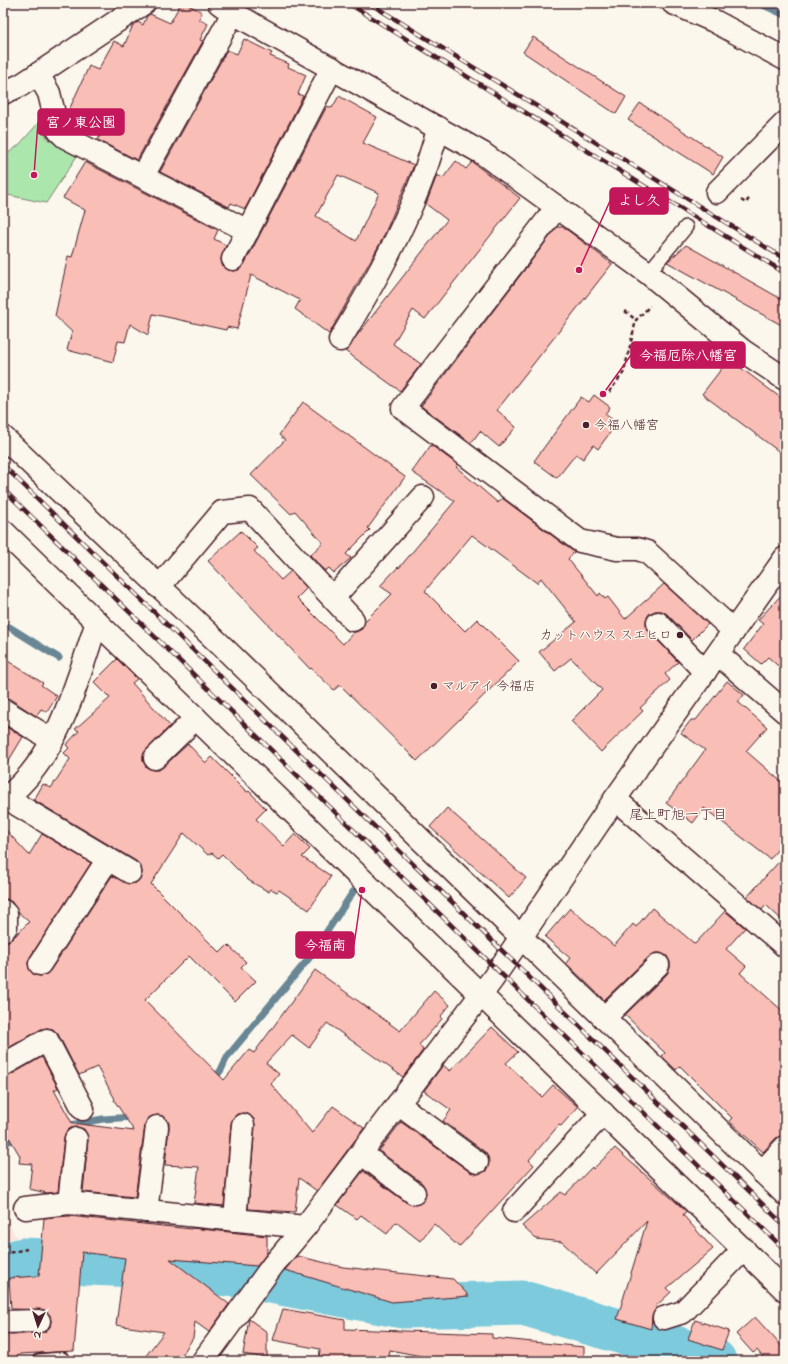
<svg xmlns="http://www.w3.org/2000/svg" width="788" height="1364" viewBox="0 0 788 1364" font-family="'Indie Flower','Klee One',sans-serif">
<rect width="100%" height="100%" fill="#fbf7ec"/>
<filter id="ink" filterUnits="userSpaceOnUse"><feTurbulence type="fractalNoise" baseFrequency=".025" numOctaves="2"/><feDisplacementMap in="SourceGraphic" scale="8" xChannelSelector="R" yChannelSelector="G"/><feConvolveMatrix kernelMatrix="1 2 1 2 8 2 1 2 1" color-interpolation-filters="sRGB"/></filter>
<g filter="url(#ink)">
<!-- built -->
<path fill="#fae6dc" d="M3 1214 17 1238 3 1240Z"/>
<!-- green -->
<path fill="#abe7ad" stroke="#7a836c" d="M41 120 47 139 77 156 46 203 3 194V157L19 145Z"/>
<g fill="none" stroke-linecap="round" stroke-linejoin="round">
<!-- stream -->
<g stroke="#698695" stroke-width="7">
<path d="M759 3 785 15"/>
<path d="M3 623 59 658"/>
<path d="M213 1081 221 1070 227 1057 310 957 353 892"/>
<path d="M65 1126 103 1119 134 1117"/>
<path d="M3 1143 20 1138"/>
</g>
<!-- river -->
<path stroke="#7dcadc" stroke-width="45" d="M3 1265 23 1260 134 1265 240 1275 402 1306 523 1303 653 1341 714 1361"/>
</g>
<!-- building -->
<g fill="#f9beb5" stroke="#4a1f2b" fill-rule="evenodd">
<path d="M181 3H185L202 12 199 19 208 24 200 40 203 41 137 160 98 140 100 135 74 124 78 114 69 110 89 66 98 70 114 41 124 46 133 25 138 22 143 25 147 16 150 14 170 23Z"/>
<path d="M533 37 626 97 616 114 523 52Z"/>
<path d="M244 39 272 53 270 56 289 64 288 67 306 75 298 94 303 96 245 209 231 203 229 207 160 172 227 50 237 54Z"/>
<path d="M339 96 377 117 363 143 414 165 382 240 329 334 295 309 300 300 251 275 237 329 227 327 226 330 153 314 148 335 130 324 125 342 118 341 113 362 67 350 72 332 55 316 68 256 72 257 85 210 63 198 85 162 218 230 214 239 226 245 221 259 222 265 228 270 234 271 240 269 244 265 327 106 332 108ZM338 175 379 193 356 241 316 216Z"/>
<path d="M640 103 723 157 713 174 628 120Z"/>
<path d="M456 161 466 169 472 162 520 198 425 319 413 310 393 344 421 364 400 391 345 351 447 220 426 204 437 175 443 178Z"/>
<path d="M557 227H563L570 232 612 264 497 410 516 427 499 447 480 431 471 443 421 406Z"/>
<path d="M686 245 785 301V327L667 262Z"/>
<path d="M729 359 785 401V456L702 394Z"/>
<path d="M594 395 610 407 605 414 617 423 598 449 593 445 583 459 576 454 557 478 534 461 581 397 589 402Z"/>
<path d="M303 402 405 477 368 528 370 530 346 554 351 558 334 573 329 568 325 571 310 555 323 543 295 511 291 514 251 475 285 440 279 435Z"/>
<path d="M431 445 458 465 456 467 498 503 502 498 574 552 568 559 598 596 600 593 605 599 608 597 625 619 664 584 708 624 692 640 667 614 662 611H655L649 614 646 619V626L649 631 678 662 665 674 670 680 640 708 643 711 601 752 571 721 602 690 571 658 555 671 539 652 576 622 541 578 537 583 472 535 425 591 465 631 477 619 519 661 417 761 340 685 334 690 311 668 310 669 208 561 241 531 258 548 254 551 281 580 291 571 307 588 297 598 343 644 354 632 362 629 365 621 392 594 380 586 398 567 399 568 455 501 412 472Z"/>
<path d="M785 591V672L768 657 761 664 744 649 763 624 758 620Z"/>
<path d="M3 658 43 683 41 685 57 696 47 712 41 709 36 716 10 699 3 698Z"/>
<path d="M117 659 137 679 132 683 170 726 143 754V761L146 767 152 770H158L163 767 188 744 206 763 212 757 247 792 249 791 266 809 256 819 284 846 295 834 310 849 302 857 331 876 309 910 279 890 277 892 271 889 269 892 248 880 222 854 218 858 212 853 208 855 184 833 151 884 220 953 228 945 246 962 241 967 256 981 235 1002 189 956 145 1000 224 1080 249 1050 254 1053 315 970 400 1031 434 991 450 1005 441 1016 442 1019 419 1045 423 1050 403 1077 327 1023 309 1048 292 1035 266 1063 279 1074 271 1084 312 1133 333 1106 364 1128 317 1191 299 1178 295 1212 248 1209 255 1126 254 1119 250 1115 244 1113 237 1114 233 1118 231 1124 224 1206 194 1203 199 1167 165 1165 169 1128V1123L165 1117 159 1115 152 1116 147 1119 145 1125 135 1197 83 1192 88 1140 87 1134 84 1129 77 1127 71 1128 66 1132 64 1137 58 1192 47 1193 29 1189 32 1164 19 1163 20 1156 3 1127V1077L9 1076 42 1057 58 1088 54 1090 72 1123 134 1131 114 1100 115 1099 97 1067 79 1075 58 1034 53 1029 47 1028 41 1029 3 1051V944L12 939 29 922 17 911 12 902 3 897V827L29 855 42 834 91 863 30 957 28 963 29 969 34 975 40 976 45 975 50 971 112 876 129 884 136 883 141 878 142 873 141 866 136 861 34 800 43 784 51 788 70 759 64 753 69 748 66 745 79 731 75 729 110 698 94 682Z"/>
<path d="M727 681 744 695 738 702 767 727 746 751 785 785V840L770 859 704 808 693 823 666 803 705 750 681 733 691 720H696Z"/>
<path d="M3 725 23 737 3 770Z"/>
<path d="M447 808 526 878 509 898 430 827Z"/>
<path d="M785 855V923L766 905 762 910 747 897Z"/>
<path d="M570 908 614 946 633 924 636 927 652 908 695 944 725 911 745 928 726 949 746 966 740 973 785 1013V1135L776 1138 763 1152 729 1121 732 1118 680 1066 676 1070 662 1056 665 1053 625 1015 667 974 670 968V962L667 956 661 953H655L650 956 604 1000 566 963 570 958 545 937Z"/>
<path d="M492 1027 518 1052 506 1063 542 1097 553 1085 578 1107 561 1126 559 1125 529 1160 534 1165 459 1247 434 1224 420 1241 396 1222 387 1234 361 1215 357 1219 337 1205 363 1171 407 1203 413 1205 419 1204 424 1201 426 1194 425 1188 422 1183 379 1151 401 1122 470 1172 476 1174 482 1173 487 1170 489 1163 488 1157 485 1152 443 1121 451 1110 424 1091 443 1065 450 1071Z"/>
<path d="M615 1148 686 1211 683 1215 713 1249 667 1288 671 1292 656 1306 657 1308 652 1316 651 1329 617 1319 647 1221 596 1274 562 1242 536 1239 522 1226 561 1192 565 1195 592 1167 593 1169Z"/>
<path d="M69 1216 191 1229V1228L267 1236V1253L257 1266 170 1259 229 1304 209 1332 195 1322 193 1338 178 1361H142L164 1332 116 1325 125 1258 82 1252 74 1351 20 1354 12 1361H3V1336L45 1332 50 1327 51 1321 50 1315 45 1310 11 1309 9 1278 39 1276 44 1218Z"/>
<path d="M297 1256 343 1267 453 1279 469 1296 392 1302 285 1270Z"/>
<path d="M283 1309 345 1320V1329L492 1334V1338L584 1347V1361H447L390 1350 388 1361H319L320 1349 273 1340Z"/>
<path d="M755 1317 785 1350V1361H766L757 1350 753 1353 736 1334Z"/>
<path d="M249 1319 267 1332V1358L243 1354Z"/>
<path d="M695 1320 729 1331 722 1350 688 1339Z"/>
</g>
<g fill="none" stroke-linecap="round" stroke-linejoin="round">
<!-- service casing -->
<g stroke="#4a1f2b" stroke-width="16">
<g id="service">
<path d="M648 273 686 227"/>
<path d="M39 1361 62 1359"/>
</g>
</g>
<!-- minor casing -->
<g stroke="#4a1f2b" stroke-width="25">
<g id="minor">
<path d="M219 3 233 13 482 153 648 273 743 351 785 379"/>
<path d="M38 74 49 93 58 130 65 137 248 231"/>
<path d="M3 93 21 85 38 74 144 3"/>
<path d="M143 176 233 13"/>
<path d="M717 192 785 123"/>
<path d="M557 207 403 408 580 541 617 549H637L647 552 734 631"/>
<path d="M233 259 332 68"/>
<path d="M340 340C370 290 398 241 419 187 427 168 432 148 439 128"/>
<path d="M3 437 226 650 785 1194"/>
<path d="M3 531 785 1290"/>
<path d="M159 587 222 512 250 509 353 620"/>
<path d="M333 598 423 497"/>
<path d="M658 623 705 672"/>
<path d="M718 654 785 712"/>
<path d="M3 710 52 740"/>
<path d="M155 758 196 718"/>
<path d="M6 798 130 872"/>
<path d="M615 799 785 946"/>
<path d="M3 800C58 760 76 683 97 622"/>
<path d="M3 911 6 914V927L3 930"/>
<path d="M40 964 108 859"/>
<path d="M604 1018 658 965"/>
<path d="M3 1065 47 1040 83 1109"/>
<path d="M398 1104 477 1162"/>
<path d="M361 1153 414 1193"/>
<path d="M762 1172 785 1147"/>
<path d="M69 1203 76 1139"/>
<path d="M25 1208 69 1203 305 1227"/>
<path d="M146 1211 157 1127"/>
<path d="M514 1211 603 1113"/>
<path d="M235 1220 243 1125"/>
<path d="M664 1318 683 1312 744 1249"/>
<path d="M3 1322 39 1321"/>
<path d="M203 1361 273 1265 305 1227 492 980 615 799 785 558"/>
</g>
</g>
<!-- tertiary casing -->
<g stroke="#4a1f2b" stroke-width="25">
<path id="tertiary" d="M673 3 714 21 785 59"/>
</g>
<!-- path -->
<g stroke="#4a1f2b" stroke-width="2.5" stroke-dasharray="4 3" stroke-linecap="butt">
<path d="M741 200 746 203 750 197"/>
<path d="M625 311 636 320"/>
<path d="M609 392 624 372 636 320 650 306"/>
<path d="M3 1254 27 1249"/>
</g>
<!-- service -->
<use href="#service" stroke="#fbf7ec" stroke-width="13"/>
<!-- minor -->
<use href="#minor" stroke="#fbf7ec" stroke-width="22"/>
<!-- tertiary -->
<use href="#tertiary" stroke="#fbf7ec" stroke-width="22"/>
<!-- rail casing -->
<g stroke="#4a1f2b" stroke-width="4.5">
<g id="rail">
<path d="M348 3 785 273"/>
<path d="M369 3 785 259"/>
<path d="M3 465 785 1226"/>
<path d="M3 489 785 1250"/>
</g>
</g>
<!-- rail -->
<use href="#rail" stroke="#fbf7ec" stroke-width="3" stroke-dasharray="9" stroke-linecap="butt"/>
</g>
</g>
<!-- markers -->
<g fill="#4a1f2b" stroke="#fbf7ec" stroke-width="1.5">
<circle cx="586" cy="425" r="4"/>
<circle cx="680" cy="635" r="4"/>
<circle cx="434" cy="686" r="4"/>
</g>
<g text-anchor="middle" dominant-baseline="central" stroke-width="3" stroke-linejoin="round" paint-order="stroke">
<!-- poi labels -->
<g font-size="13" fill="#4a1f2b" stroke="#fbf7ec" text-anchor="start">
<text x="594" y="425">今福八幡宮</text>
<text x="672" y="635" text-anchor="end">カットハウス スエヒロ</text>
<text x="442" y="686">マルアイ 今福店</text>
</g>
<!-- neighbourhood labels -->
<g font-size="14" fill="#4a1f2b" stroke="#fbf7ec">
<text x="678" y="815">尾上町旭一丁目</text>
</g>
</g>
<!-- callouts -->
<path fill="none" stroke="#c2185b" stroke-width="1.5" d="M34 175L38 122M579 270L610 201M603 394L631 355M362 890L354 945"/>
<g fill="#c2185b" stroke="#fbf7ec" stroke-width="1.5">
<circle cx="34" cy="175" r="4"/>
<circle cx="579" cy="270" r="4"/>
<circle cx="603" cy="394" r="4"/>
<circle cx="362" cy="890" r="4"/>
</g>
<g fill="#c2185b" stroke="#c2185b" stroke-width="1.5">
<rect x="38" y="109" width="86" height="26" rx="4"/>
<rect x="610" y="188" width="58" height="26" rx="4"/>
<rect x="631" y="342" width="114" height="26" rx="4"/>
<rect x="296" y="932" width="58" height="26" rx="4"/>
</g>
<g font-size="14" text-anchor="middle" font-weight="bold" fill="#fff">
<text x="81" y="127">宮ノ東公園</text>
<text x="639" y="205">よし久</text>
<text x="688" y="360">今福厄除八幡宮</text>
<text x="325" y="950">今福南</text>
</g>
<!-- margin -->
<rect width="788" height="1364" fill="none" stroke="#fbf7ec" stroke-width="16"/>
<rect x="8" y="8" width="772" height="1348" fill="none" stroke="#4a1f2b" stroke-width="1.5" filter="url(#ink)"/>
<!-- north arrow -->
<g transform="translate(38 1326) rotate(184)" stroke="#fbf7ec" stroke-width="3" paint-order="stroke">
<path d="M0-3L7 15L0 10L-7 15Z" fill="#4a1f2b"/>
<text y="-6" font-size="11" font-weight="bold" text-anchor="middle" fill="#4a1f2b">N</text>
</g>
</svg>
